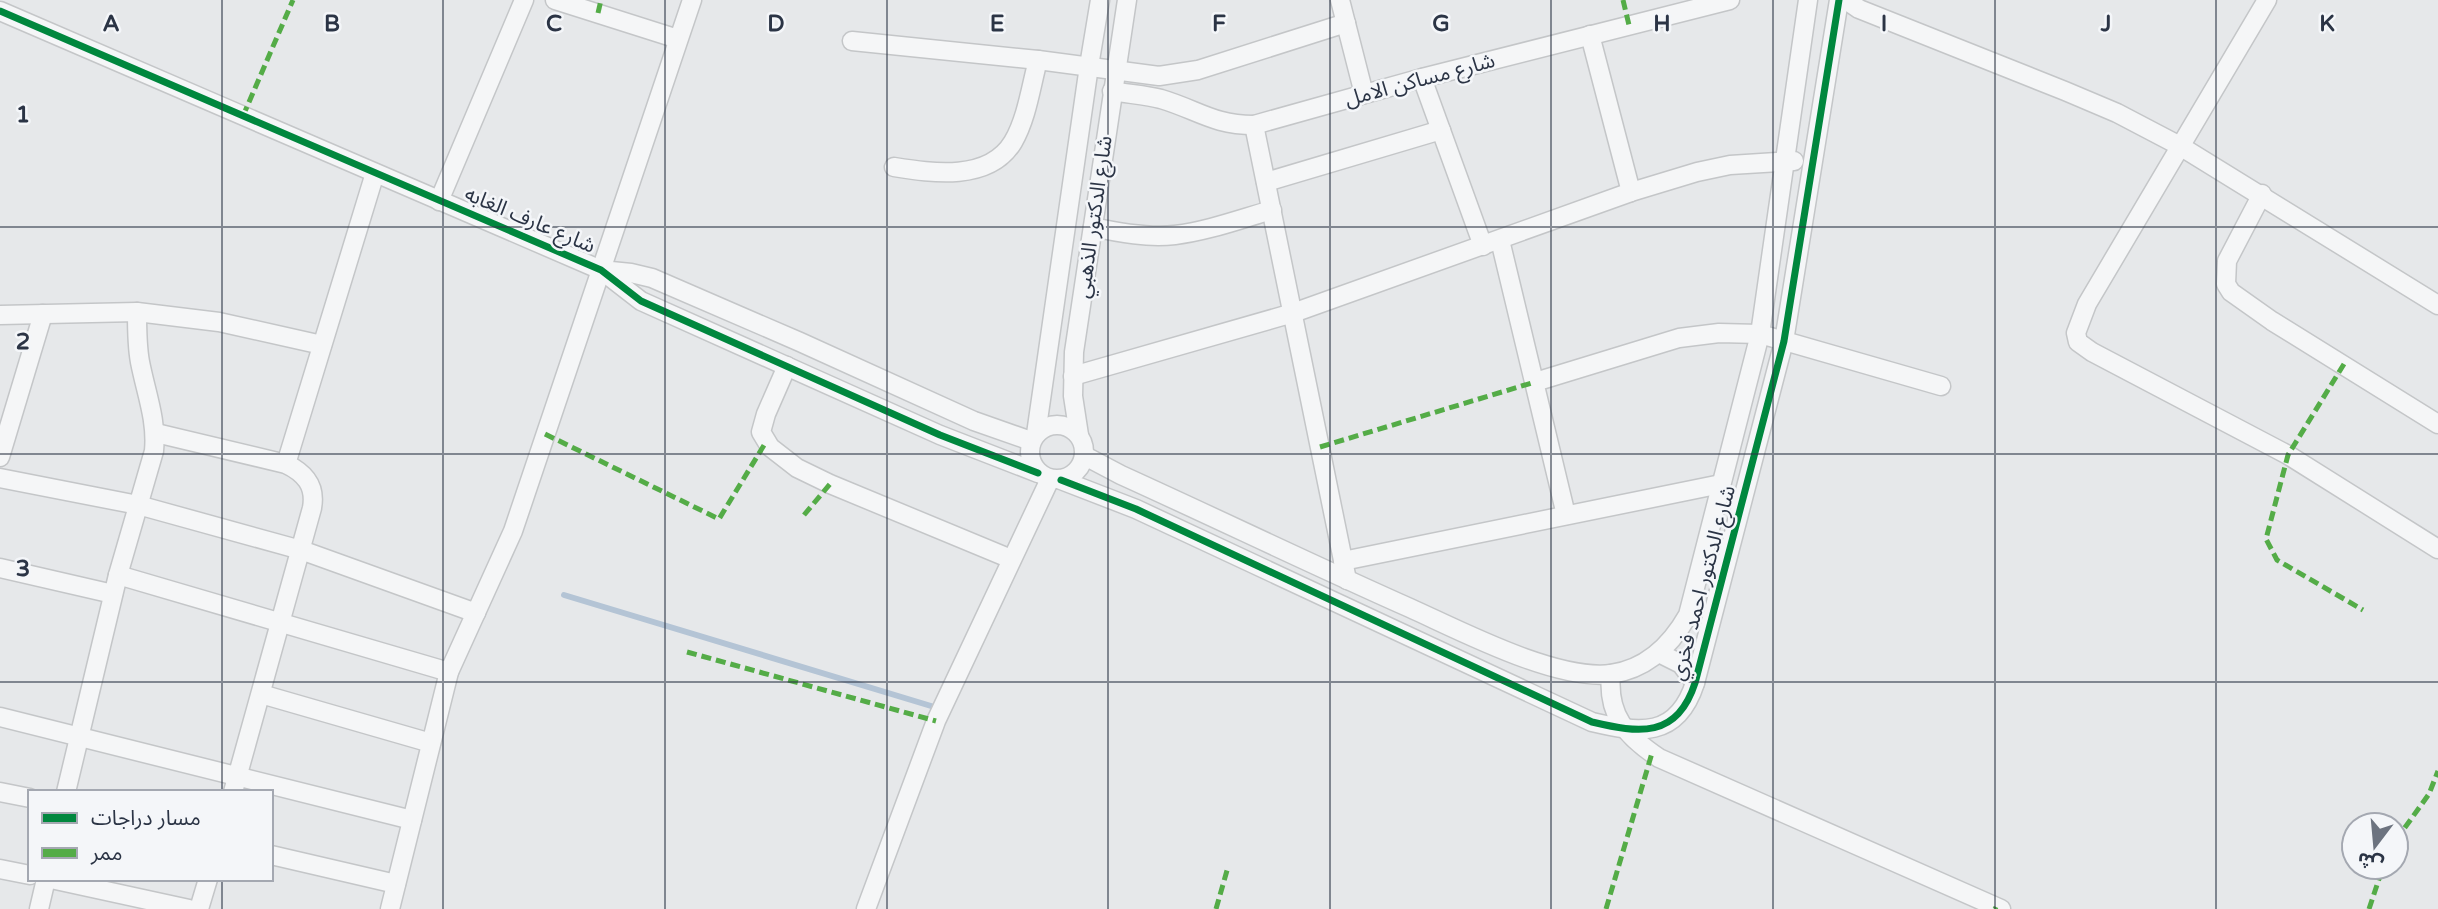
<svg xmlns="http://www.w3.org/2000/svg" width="2438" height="909" viewBox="0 0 2438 909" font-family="'Varela Round','Noto Sans Arabic',sans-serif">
<rect width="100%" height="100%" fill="#e6e8ea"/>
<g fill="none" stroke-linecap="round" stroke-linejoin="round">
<!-- stream -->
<path stroke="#b4c4d5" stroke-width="6" d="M564 595 941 709"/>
<!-- minor casing -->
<g stroke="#c4c6c8" stroke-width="21">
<g id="minor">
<path d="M555 0 678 39"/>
<path d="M1340 0 1364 94"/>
<path d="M1846 0 1859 9 2065 91 2117 113 2180 146 2438 305"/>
<path d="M2267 0 2087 304 2076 333 2078 342 2092 352 2288 455 2438 549"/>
<path d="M0 11 601 270 641 301 940 435 1038 473"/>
<path d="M1590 35 1631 192"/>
<path d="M852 41 1038 60 1159 76 1198 70 1346 23"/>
<path d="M1422 78 1483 246"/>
<path d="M1112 91C1128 94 1146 95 1161 99 1198 110 1213 125 1254 125L1422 78 1730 0"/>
<path d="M1254 125 1347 580"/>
<path d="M894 167C932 173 989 182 1013 142 1027 118 1031 86 1038 60"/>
<path d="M1266 182 1441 130"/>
<path d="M2262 194 2227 261 2226 284 2231 292 2272 321 2438 424"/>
<path d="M439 201 524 0"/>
<path d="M1093 227C1120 233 1148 238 1175 235 1208 231 1240 219 1272 210"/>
<path d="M1500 240 1566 515"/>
<path d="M601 270 631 273 652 278 800 342 974 421 1031 441"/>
<path d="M0 315 137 312 219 322 322 345"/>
<path d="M787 366 766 414 761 432 770 447 797 468 830 484 1011 559"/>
<path d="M1073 376 1293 313 1631 192 1697 172 1730 165 1794 161"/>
<path d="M1535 382 1679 338 1719 333 1760 334 1941 386"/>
<circle cx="1057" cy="452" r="27"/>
<path d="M156 433 286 464C305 473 316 486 312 508L233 792"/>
<path d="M1036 434 1089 66 1100 0"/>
<path d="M1079 435 1073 396 1074 352 1127 0"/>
<path d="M1085 456 1121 475C1218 519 1313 565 1410 608 1461 631 1556 681 1611 674 1647 669 1671 645 1688 615L1760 334 1808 0"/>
<path d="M0 457 43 314"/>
<path d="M286 464 375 173"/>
<path d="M0 478 138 505 301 550 476 613"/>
<path d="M1061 480 1136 509 1592 722C1639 733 1677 739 1695 683L1784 341 1839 0"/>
<path d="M1343 561 1721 484"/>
<path d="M0 568 113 594"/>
<path d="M118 575 449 672"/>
<path d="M1659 653 1681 664 1695 683"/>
<path d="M1611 674C1607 715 1626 736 1659 758L2001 909"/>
<path d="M261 694 431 743"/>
<path d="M0 717 412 820"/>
<path d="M0 792 30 798"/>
<path d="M66 792 118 575 154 451C157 420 146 393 140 362 137 346 137 329 137 312"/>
<path d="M271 855 396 884"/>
<path d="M0 869 30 875"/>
<path d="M51 879 189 909"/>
<path d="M39 909 46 879"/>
<path d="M199 909 208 879"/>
<path d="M390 909 449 672 513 531 692 0"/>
<path d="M866 909 936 721 1050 479"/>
</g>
</g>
<!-- minor -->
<use href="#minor" stroke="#f5f6f7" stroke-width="18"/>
<!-- quiet -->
<g stroke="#54ac47" stroke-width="5" stroke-dasharray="10 5" stroke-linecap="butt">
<path d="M1623 0 1629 25"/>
<path d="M598 13 601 0"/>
<path d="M243 116 293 0"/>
<path d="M2344 364 2288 455 2266 539 2277 560 2363 610"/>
<path d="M545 434 719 519 766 442"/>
<path d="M1320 447 1535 382"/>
<path d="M804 515 830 484"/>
<path d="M687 652 936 721"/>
<path d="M2396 840 2429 794 2438 771"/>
<path d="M1216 909 1228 867"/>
<path d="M1606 909 1652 753"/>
<path d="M1995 909 1996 907"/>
<path d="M2369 909 2383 867"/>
</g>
<!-- cycleway casing -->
<g stroke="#f4f6f9" stroke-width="11">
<g id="cycleway">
<path d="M0 11 601 270 641 301 940 435 1038 473"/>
<path d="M1061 480 1136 509 1592 722C1639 733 1677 739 1695 683L1784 341 1839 0"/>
</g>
</g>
<!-- cycleway -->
<use href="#cycleway" stroke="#00873e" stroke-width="7"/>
</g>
<!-- grid -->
<path fill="none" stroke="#2b3445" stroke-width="2" stroke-opacity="0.55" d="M222 0V792M443 0V909M665 0V909M887 0V909M1108 0V909M1330 0V909M1551 0V909M1773 0V909M1995 0V909M2216 0V909M0 227H2438M0 454H2438M0 682H2438M222 879V909"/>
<g text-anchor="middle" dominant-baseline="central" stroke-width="5" stroke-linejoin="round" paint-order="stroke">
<!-- street labels -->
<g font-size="21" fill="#2b3445" stroke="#f4f6f9">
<text transform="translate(1420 80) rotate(-15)">شارع مساكن الامل</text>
<text transform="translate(1094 217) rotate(-82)">شارع الدكتور الذهبي</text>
<text transform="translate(530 220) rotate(23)">شارع عارف الغابه</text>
<text transform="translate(1703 583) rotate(-75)">شارع الدكتور احمد فخري</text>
</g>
</g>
<g font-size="23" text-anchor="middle" font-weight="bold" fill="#2b3445" stroke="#f4f6f9" stroke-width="5" stroke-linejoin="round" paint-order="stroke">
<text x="111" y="31">A</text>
<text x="332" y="31">B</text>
<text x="554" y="31">C</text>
<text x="776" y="31">D</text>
<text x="997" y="31">E</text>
<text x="1219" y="31">F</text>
<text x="1441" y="31">G</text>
<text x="1662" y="31">H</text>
<text x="1884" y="31">I</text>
<text x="2106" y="31">J</text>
<text x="2327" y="31">K</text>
<text x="23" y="122">1</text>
<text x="23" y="349">2</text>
<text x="23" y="576">3</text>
</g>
<!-- legend -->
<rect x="28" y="790" width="245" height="91" fill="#f4f6f9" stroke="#a4a8b1" stroke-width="2"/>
<rect x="42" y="813" width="35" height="10" fill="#00873e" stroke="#a4a8b1" stroke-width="2"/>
<text x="91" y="825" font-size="21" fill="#2b3445">مسار دراجات</text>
<rect x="42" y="848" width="35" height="10" fill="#54ac47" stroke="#a4a8b1" stroke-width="2"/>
<text x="91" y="860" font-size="21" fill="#2b3445">ممر</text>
<!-- north arrow -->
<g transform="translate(2375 846) rotate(196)"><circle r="33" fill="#f4f6f9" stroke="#a4a8b1" stroke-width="2"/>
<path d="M0-5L12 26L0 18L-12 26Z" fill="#6c737f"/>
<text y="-10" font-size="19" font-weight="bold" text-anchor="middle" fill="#2b3445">ش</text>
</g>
</svg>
